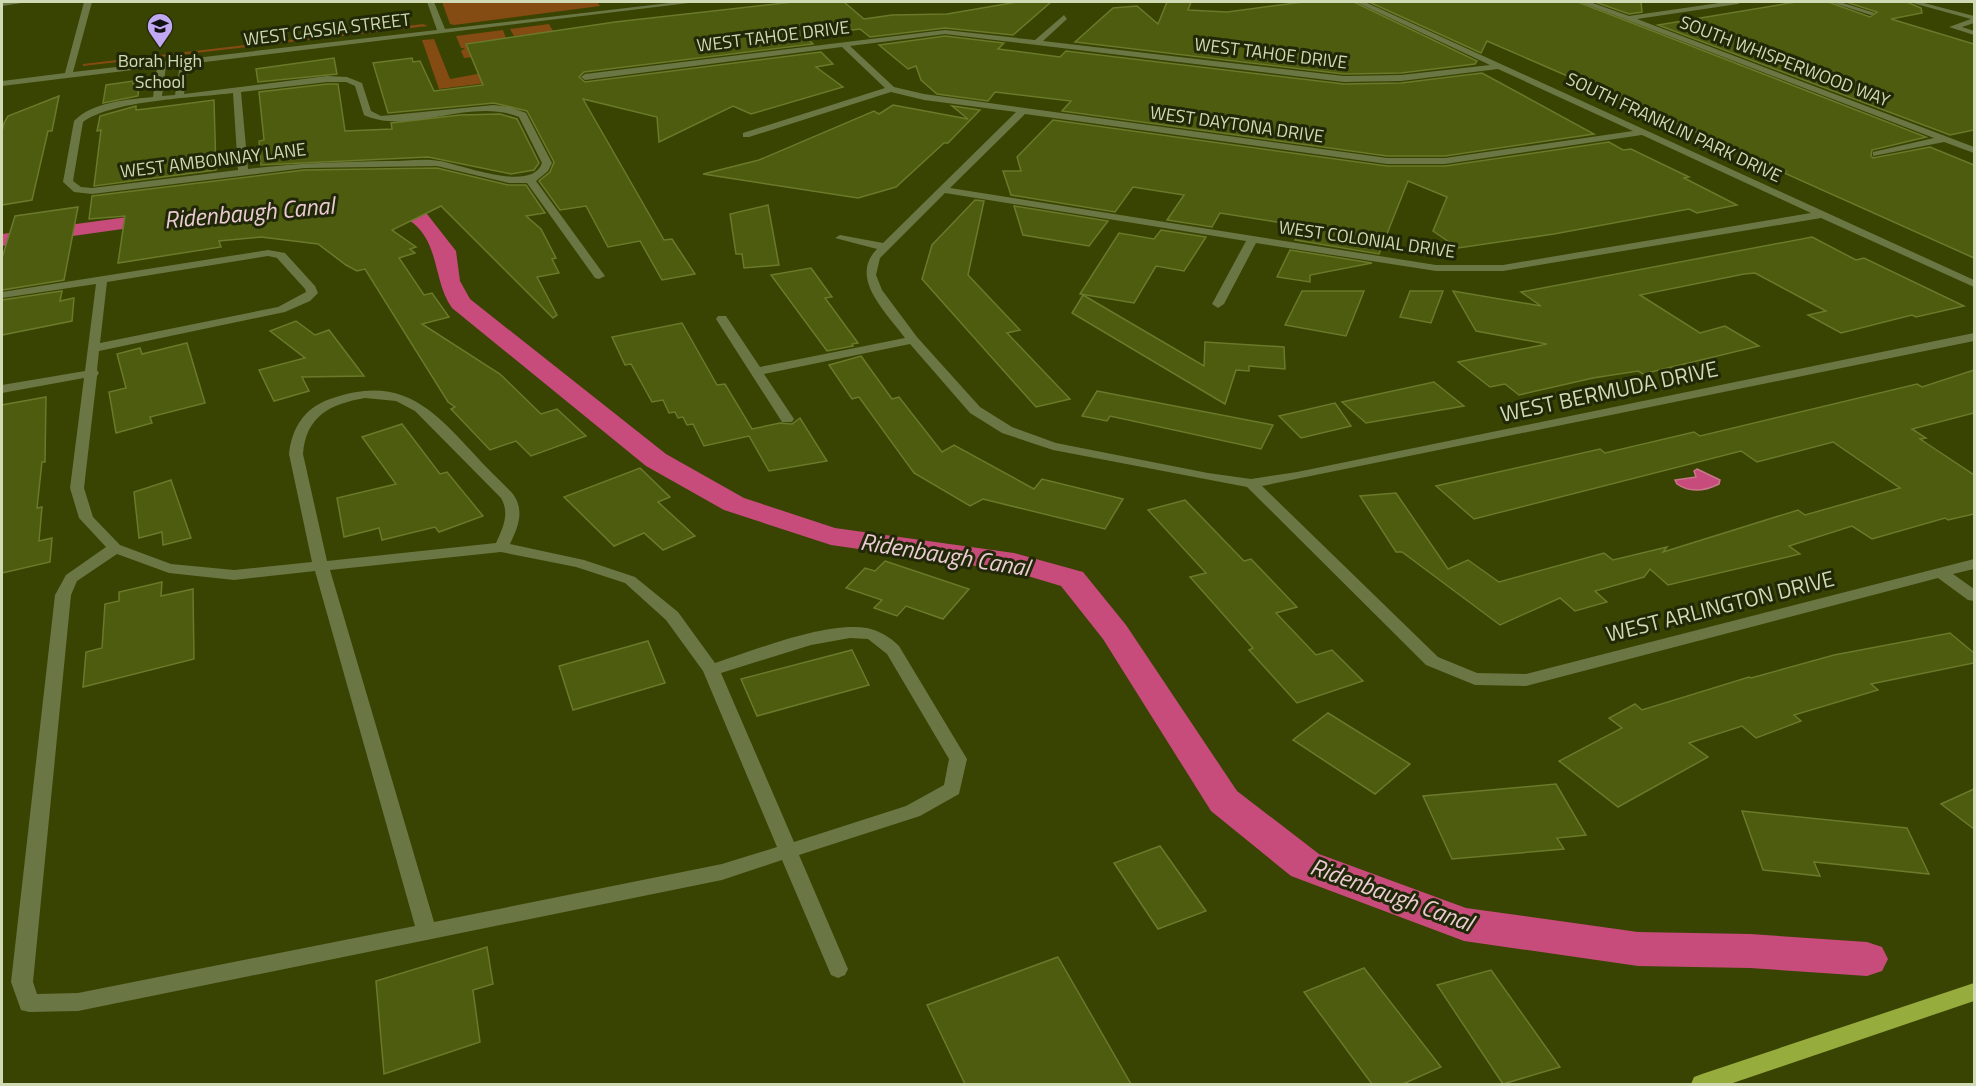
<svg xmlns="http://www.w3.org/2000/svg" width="1976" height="1086" viewBox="0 0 1976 1086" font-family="'Titillium Web',sans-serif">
<rect width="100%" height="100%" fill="#394302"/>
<!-- green -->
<g fill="#844b13">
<path d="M442 2H597L600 6 454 25 450 24Z"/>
<path d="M423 24 428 26 83 66V64Z"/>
<path d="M549 24 573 66 572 72 439 89 422 40 434 39 450 79 488 72 482 56 464 58 461 51 465 48H461L456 36 503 30 506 38 466 44 471 55 536 39 533 34 514 36 510 29Z"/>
</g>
<!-- water -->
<path fill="#c74c7b" stroke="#ca778c" stroke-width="1.5" d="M1697 469 1720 480 1719 484C1705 491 1690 493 1677 484L1675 480 1696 477 1694 471Z"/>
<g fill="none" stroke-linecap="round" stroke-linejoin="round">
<!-- canal -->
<g fill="#c74c7b" fill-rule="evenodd">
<path d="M380 199 427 214 456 251 460 281 470 299 666 454 744 498 835 528 1014 553 1083 572 1126 625 1237 791 1319 854 1466 908 1638 932 1750 934 1867 942 1882 947 1888 959 1882 971 1867 976 1750 968 1638 966 1464 941 1291 876 1211 811 1103 639 1061 586 1011 571 831 545 724 510 646 466 452 308C433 281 440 245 413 223 404 216 384 213 373 209L370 205 373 201Z"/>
<path d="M165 212 172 214 175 218 172 222 2 246V234Z"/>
</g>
</g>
<!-- building -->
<g fill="#4e5c10" stroke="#6a792a" stroke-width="1.5">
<path d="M793 2H844L864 19 892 15 947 14 1017 2H1051L1013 35 945 28 870 37 860 29 805 36 813 44 584 72 579 77 585 82 821 52 833 64 816 67 843 87 751 114 733 106 659 142 657 117 583 99 664 240 672 239 695 274 662 280 640 241 608 247 586 206 560 210 539 181 550 172 554 162 527 111 494 103 388 113 373 63 412 58 413 62 420 61 434 91 483 85 466 44 615 22Z"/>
<path d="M1167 2H1191L1188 10 1227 12 1303 2H1354L1477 61 1475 64 1401 73 1344 74 1075 42 1113 8 1137 6 1158 24Z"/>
<path d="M1369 2H1578L1926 137 1872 150 1871 156 1873 158 1930 147 1974 165V258L1782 172 1786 171 1487 41 1481 53Z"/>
<path d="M1595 2H1641L1642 12 1629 14Z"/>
<path d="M1796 2H1828L1870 17 1877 12 1846 2H1907L1921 8 1922 13 1891 19 1974 44V130L1950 135 1658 25Z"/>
<path d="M945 36 1004 43 998 49 1060 57 1066 51 1344 84 1401 83 1482 73 1594 134 1445 156H1387L1062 111 1071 101 995 92 988 101 937 94 921 80 916 66 908 69 879 45Z"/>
<path d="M334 58 337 74 258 82 256 69Z"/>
<path d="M133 81V84L139 83 138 96 103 103 106 85Z"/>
<path d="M327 84H338L345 131 392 129 391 123 460 115 500 114 517 119 539 163 534 170 511 174 428 157 261 165 259 141 264 140 259 92Z"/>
<path d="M59 96 52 131H48L32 200 2 205V132L4 123 8 116Z"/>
<path d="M214 100 216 170 94 186 101 130 97 131 100 116 136 106V110L145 109Z"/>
<path d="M893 105 968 119 952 106 980 110 948 143H944L896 187 858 198 703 174 759 160 874 111 879 114Z"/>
<path d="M1053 120 1387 166H1445L1609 142 1623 150 1631 149 1689 177 1684 178 1737 205 1697 213 1689 209 1554 234 1458 248 1433 231 1447 197 1408 181 1379 254 1295 240 1302 226 1220 213 1212 227 1167 220 1184 195 1133 187 1115 212 1011 195 1003 171H1021L1017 157Z"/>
<path d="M437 168 508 185H526L545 213 526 216 541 229 556 258 552 259 559 273 537 277 557 315 553 318 441 206 392 230 416 247 410 249 415 253 399 258 424 295 432 293 449 317 422 324 500 374 541 414 557 409 586 436 531 456 516 441 490 450 451 409 455 407 448 402 365 269 357 271 346 265 318 244 261 237 219 241 221 247 118 263 125 216 89 219 92 196 304 170Z"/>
<path d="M975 200 984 201 968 275 1020 330 1007 333 1070 399 1036 407 922 279 932 245Z"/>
<path d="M768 205 779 265 744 268 742 254H736L730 214Z"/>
<path d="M1014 206 1108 221 1089 246 1023 235Z"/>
<path d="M78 207 64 280 2 290V258L15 216Z"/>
<path d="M1161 230 1206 237 1184 271 1156 266 1134 303 1080 294 1119 233 1154 239Z"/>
<path d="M1812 237 1856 260 1864 258 1964 306 1916 317 1912 315 1841 333 1808 315 1826 311 1755 273 1744 274 1640 295 1700 333 1725 326 1759 346 1643 374 1638 371 1593 378 1519 395 1505 384 1490 387 1458 362 1547 344 1476 331 1453 291 1541 306 1521 292Z"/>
<path d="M1290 250 1372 263 1310 275V282L1277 277Z"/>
<path d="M811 268 832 297 825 298 858 343 852 344 853 346 827 351 771 275Z"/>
<path d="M62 291 60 301 74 298 72 321 2 335V300Z"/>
<path d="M1302 291H1364L1346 336 1285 325Z"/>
<path d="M1410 291H1443L1431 323 1400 317Z"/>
<path d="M1083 295 1204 366 1205 342 1284 347 1285 369 1249 366V371L1236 370 1225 404 1072 313Z"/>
<path d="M296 321 315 335 329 330 364 376 302 377 309 391 274 401 259 370 305 358 270 331Z"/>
<path d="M682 323 717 385 725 384 752 429 780 423 792 424 800 418 827 461 769 471 749 436 704 446 693 424 687 425 683 417 678 418 675 412 669 413 663 400 652 402 631 364 625 365 612 337Z"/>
<path d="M187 343 205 403 150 417 152 423 116 433 109 392 126 388 117 354 140 348 142 354Z"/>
<path d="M861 356 892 399 899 397 942 452 954 445 1034 489 1042 479 1123 499 1105 529 983 499 970 506 914 473 859 397 852 399 829 365Z"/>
<path d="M1974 370V413L1912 429 1926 438 1920 439 1974 475V514L1948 520 1945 518 1872 539 1852 526 1789 546 1800 554 1668 585 1650 569 1644 577 1595 591 1607 602 1575 611 1560 598 1500 625 1402 552H1396L1360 496 1396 493 1448 569 1468 560 1499 582 1604 553 1613 560 1667 547 1663 552 1798 510 1805 515 1900 488 1833 442 1757 462 1741 451 1474 519 1436 486 1600 449 1605 453 1694 432 1700 436 1917 384 1922 387Z"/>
<path d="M1434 382 1464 406 1366 423 1342 402Z"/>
<path d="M1097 391 1273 425 1261 449 1110 416 1107 421 1082 416Z"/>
<path d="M46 397 45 462H42L37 508 42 507 39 541 52 538 50 562 2 573V405Z"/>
<path d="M1335 403 1351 426 1301 438 1279 416Z"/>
<path d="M402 424 440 474 447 472 483 516 439 532 435 527 382 540 379 528 344 537 337 498 396 484 362 437Z"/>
<path d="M640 468 670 497 658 502 695 536 663 550 644 533 614 546 564 497Z"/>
<path d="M171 480 191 538 163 545 162 532 139 538 134 492Z"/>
<path d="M1185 500 1244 561 1251 559 1297 607 1276 613 1316 655 1332 650 1363 681 1297 703 1249 650 1253 648 1190 577 1206 573 1148 510Z"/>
<path d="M885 561 969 589 943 619 906 606 897 616 874 608 882 600 846 588 865 568 875 571Z"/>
<path d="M162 582 161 596 193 589 194 659 83 687 86 652 102 648 105 604 119 601V592Z"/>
<path d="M1950 633 1974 653V663L1871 684 1878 690 1794 715 1801 721 1756 738 1742 726 1689 743 1708 757 1618 807 1559 761 1622 728 1609 718 1635 704 1642 710 1749 677 1751 678 1834 655Z"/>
<path d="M648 641 665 683 573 710 559 666Z"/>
<path d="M852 650 869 685 757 716 741 679Z"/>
<path d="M1328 713 1410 764 1375 794 1293 740Z"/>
<path d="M1556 784 1586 835 1557 838 1564 849 1452 859 1423 796Z"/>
<path d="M1974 789V829L1941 804Z"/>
<path d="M1742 811 1907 828 1929 874 1814 862 1820 876 1763 870Z"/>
<path d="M1160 846 1206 911 1158 929 1114 863Z"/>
<path d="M487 947 493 984 473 990 480 1042 384 1074 376 981Z"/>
<path d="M1058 957 1131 1084H965L927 1005Z"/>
<path d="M1364 968 1441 1067 1403 1084H1372L1304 992Z"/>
<path d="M1491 970 1560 1067 1503 1084 1437 985Z"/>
</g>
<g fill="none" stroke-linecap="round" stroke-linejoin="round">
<!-- minor -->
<g fill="#6a7644" fill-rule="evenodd">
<path d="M2 2H28L2 6Z"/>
<path d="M84 2H92L73 72 437 30 427 2H434L445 29 678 2H697L189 64 184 94 327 76 347 77 362 83 371 111 381 116 494 105 510 107 526 113 552 163 548 171 536 181 605 276 599 279 595 278 527 183H509L437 166 304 168 92 194 74 192 63 182 74 121C94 101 127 100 153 97L157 67 2 86V81L65 73ZM180 65 175 95 162 96 166 66ZM327 82H346L355 86 364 115C410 136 469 97 519 117L542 163C532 193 462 165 440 161 424 158 406 161 390 161 342 162 295 163 248 169L241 92ZM233 93 238 170 92 188 81 187 73 181 83 122C113 100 194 98 233 93Z"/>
<path d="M1356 2H1365L1974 280V287L1821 218 1503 271H1436L1256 243 1224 304 1218 308 1212 304 1246 241 945 193 880 258 876 275 882 290 917 337 980 407 1012 427 1056 443 1208 473 1251 479 1297 472 1974 333V341L1262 486 1438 657 1477 673 1526 674 1974 559V569L1953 574 1974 589V601L1968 600 1938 578 1526 686 1475 685 1426 665 1247 487 1053 450 1002 433 970 413 910 344 764 374 794 419 792 422H782L716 319 718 316H726L760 367 905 338C887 313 848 278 877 249L835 238 840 235 883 243 1016 112 924 100 891 92 749 137H743V133L885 88 842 47 585 80 581 77 585 74 945 30 1035 40 1064 15 1067 19 1043 41 1344 76 1401 75 1490 65ZM945 34 1344 82 1401 81 1498 69 1633 131 1445 158H1387L924 94 894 87 850 46ZM1025 114 1387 164H1445L1642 135 1811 213 1503 265H1436L950 188Z"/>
<path d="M1580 2H1590L1629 16 1726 2H1741L1738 4 1637 19 1974 147V153L1944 142 1873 156V152L1934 138Z"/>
<path d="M1830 2H1840L1875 13 1871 15Z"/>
<path d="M1909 2H1920L1974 16V23L1962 27 1974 31V35L1949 27 1971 19Z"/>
<path d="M268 250 285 253 315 286 318 293 310 301 285 312 99 351 97 370 99 373 97 376 84 488 93 517 120 545 171 564 234 570 312 562 289 454C292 428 304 408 330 399 400 374 431 407 475 455 487 469 501 481 513 494 525 511 518 527 510 544L584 560 635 577 678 612 715 663C755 650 826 621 867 628 880 631 890 637 899 646L967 759 959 794 920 816 799 855 848 969 845 975 838 978 831 975 782 860 722 880 78 1011 29 1012 21 1010 11 982 55 595 66 575 106 547 79 518 70 488 84 378 2 393V385L85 371 96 284 2 298V292ZM268 256 277 258 305 289 306 292 278 307 100 343 107 282ZM365 398 396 401 415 411 501 498C510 513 503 528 496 543L327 561 303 454C306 416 330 404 365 398ZM501 552 576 567 625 583 666 620 703 671 777 847 722 864 434 922 330 570ZM117 554 169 573 234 580 315 571 415 926 78 993 37 994 33 982 71 595 77 581ZM850 638 868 639 887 654 949 759 944 785 906 806 794 842 721 673 811 645Z"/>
</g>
<!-- major -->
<path fill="#96ac3d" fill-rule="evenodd" d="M1974 983V1001L1730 1084H1691L1694 1077 1702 1074Z"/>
</g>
<!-- icons -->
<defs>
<g id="school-pin" transform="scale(1.35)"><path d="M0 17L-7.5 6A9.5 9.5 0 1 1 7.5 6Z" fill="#c1a8f3" stroke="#212807"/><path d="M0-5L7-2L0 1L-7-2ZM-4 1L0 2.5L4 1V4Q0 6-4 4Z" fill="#111"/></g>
</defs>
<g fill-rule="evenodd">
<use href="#school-pin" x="160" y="26"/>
</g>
<g text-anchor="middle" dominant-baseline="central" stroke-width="6" stroke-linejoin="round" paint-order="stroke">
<!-- far-street labels -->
<g font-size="18" fill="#d0dab4" stroke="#212807">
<text transform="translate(327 29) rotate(-7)">WEST CASSIA STREET</text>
<text transform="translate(773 36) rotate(-7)">WEST TAHOE DRIVE</text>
<text transform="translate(1271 53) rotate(7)">WEST TAHOE DRIVE</text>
<text transform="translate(1785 61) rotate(21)">SOUTH WHISPERWOOD WAY</text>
<text transform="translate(1237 124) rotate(8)">WEST DAYTONA DRIVE</text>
<text transform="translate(1674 127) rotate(25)">SOUTH FRANKLIN PARK DRIVE</text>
<text transform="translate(213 160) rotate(-7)">WEST AMBONNAY LANE</text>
<text transform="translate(1367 239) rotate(8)">WEST COLONIAL DRIVE</text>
</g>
<!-- far-poi labels -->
<g font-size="18" fill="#d0dab4" stroke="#212807">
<text x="160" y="60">Borah High<tspan x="160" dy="21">School</tspan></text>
</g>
<!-- street labels -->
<g font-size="22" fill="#d0dab4" stroke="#212807">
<text transform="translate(1609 391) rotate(-12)">WEST BERMUDA DRIVE</text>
<text transform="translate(1720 606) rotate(-14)">WEST ARLINGTON DRIVE</text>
</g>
<!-- water labels -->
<g font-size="24" font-style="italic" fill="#ebcbd4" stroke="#212807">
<text transform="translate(249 212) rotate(-5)">Ridenbaugh Canal</text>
<text transform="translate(945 554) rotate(9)">Ridenbaugh Canal</text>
<text transform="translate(1392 894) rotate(20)">Ridenbaugh Canal</text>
</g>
</g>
<!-- border -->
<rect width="1976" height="1086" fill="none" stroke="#d0dab4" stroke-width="6"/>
</svg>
